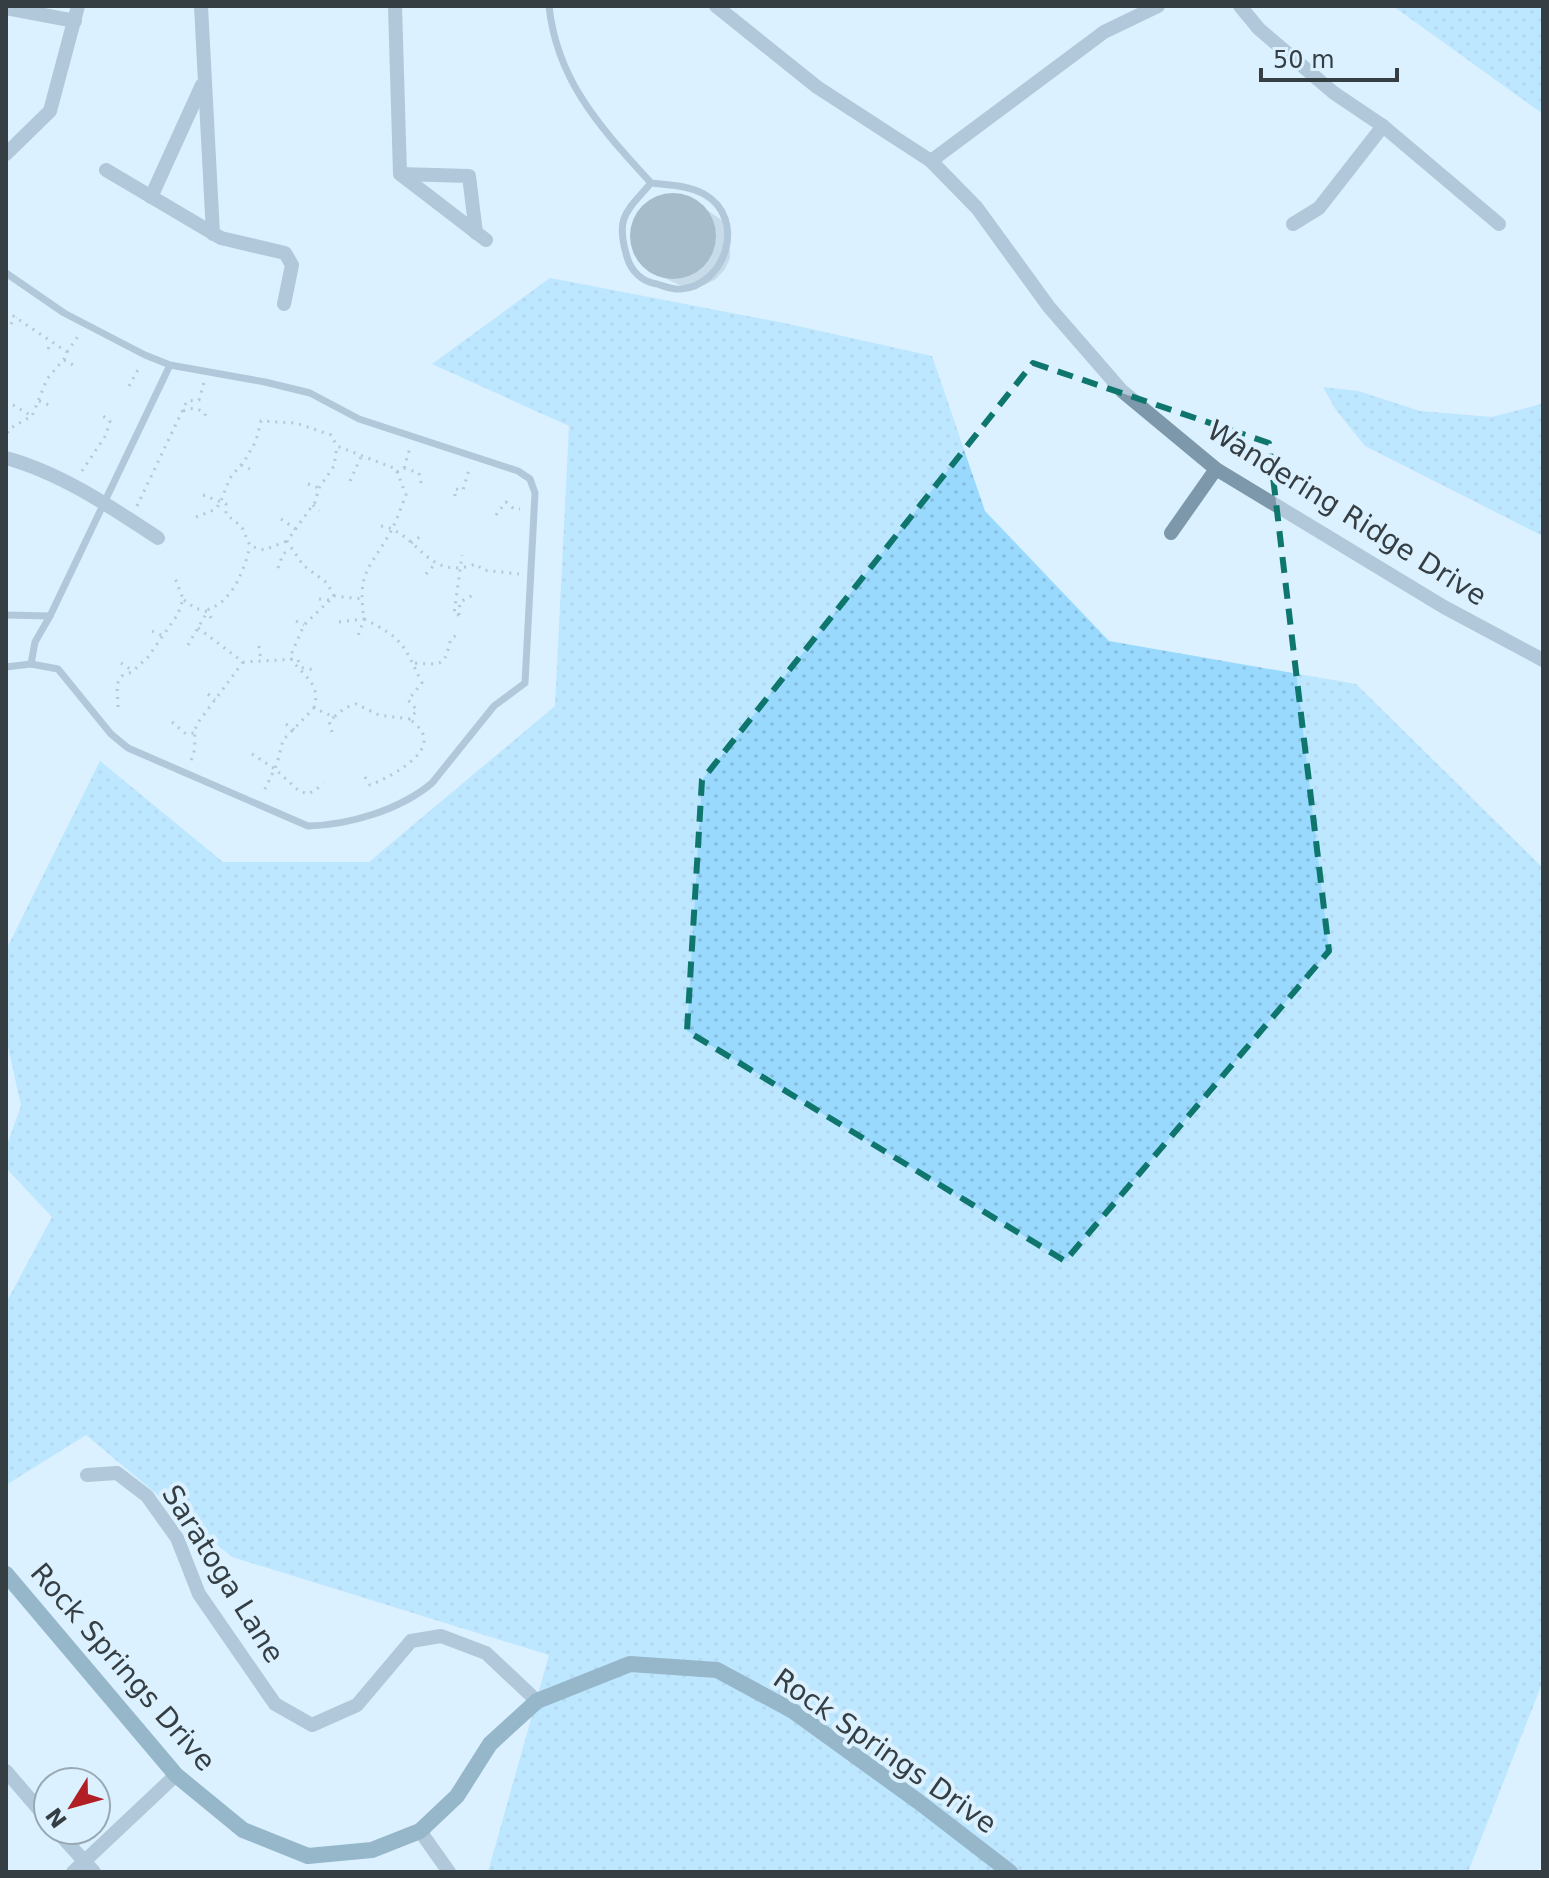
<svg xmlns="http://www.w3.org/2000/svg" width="1549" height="1878" viewBox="0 0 1549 1878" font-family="'DejaVu Sans',sans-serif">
<defs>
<pattern id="grass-dots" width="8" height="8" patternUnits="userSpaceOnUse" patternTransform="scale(2)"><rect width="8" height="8" fill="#9ad9fe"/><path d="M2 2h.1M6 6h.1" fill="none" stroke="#85bbdb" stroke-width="1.8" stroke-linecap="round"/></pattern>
</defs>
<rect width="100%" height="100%" fill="#dbf1ff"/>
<!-- grass -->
<g fill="url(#grass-dots)">
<path d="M1393 6H1543V114Z"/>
<path d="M550 278 784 323 932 356 985 511 1109 641 1356 684 1543 868V1681L1468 1872H488L549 1655 232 1557 86 1435 6 1485V1303L52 1217 6 1168V1148L21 1106 6 1037V950L100 761 223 862H369L555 706 569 426 432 364Z"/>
<path d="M1323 387 1358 391 1420 411 1492 417 1541 404 1543 401V536L1365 446 1336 410Z"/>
</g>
<!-- shadow -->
<path fill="#0003" d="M670 195 684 196 701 206 723 221 729 232 730 258 725 269 716 279 704 285H679L667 279 650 269 640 259 634 246 632 232 636 218 644 207 656 199Z"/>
<!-- building -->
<circle fill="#697d8a" cx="673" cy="236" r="43"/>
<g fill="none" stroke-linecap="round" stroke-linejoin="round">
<!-- path -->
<g stroke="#8897a1" stroke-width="3" stroke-dasharray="2 6" stroke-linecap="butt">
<path d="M6 311 67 352 64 359 47 379 32 416 9 429 6 437"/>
<path d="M11 324 16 317"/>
<path d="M48 349 51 342"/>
<path d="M67 352 79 335"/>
<path d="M64 360 75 366"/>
<path d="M129 386 140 366"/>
<path d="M6 401 32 416"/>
<path d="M39 401 49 405"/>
<path d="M183 411C192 407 197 408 205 413L206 418"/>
<path d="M241 465 250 469"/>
<path d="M404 468 410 448"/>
<path d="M82 471 106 435 110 421 103 416"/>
<path d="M397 472 404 468 419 473 422 487"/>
<path d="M350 481 361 457"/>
<path d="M308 484 319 488"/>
<path d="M203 495 226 504V514L242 527 250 546 264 550 287 541"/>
<path d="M455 496V489L463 490 470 466"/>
<path d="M313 505 319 511"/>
<path d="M137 506 187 401 199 400 204 382"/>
<path d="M496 515 506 502 514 509H520"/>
<path d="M196 517 216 509 220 503 230 478 245 460 256 441 261 421 296 423 331 435 337 446 396 469 406 495C401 507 397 520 391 531 370 569 357 570 364 619 404 639 403 644 422 683L408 700 417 710 410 719 379 715 356 704 345 708 334 717 314 708 283 740 277 764 263 793"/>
<path d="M281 519 297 530"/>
<path d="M381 526C419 532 426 582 476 564L483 570 519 574"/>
<path d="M411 543 421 536"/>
<path d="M278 568 283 554 291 549"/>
<path d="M426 574 436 563"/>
<path d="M334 596 327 583 303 565 287 541 315 502 319 488 334 466 337 446"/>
<path d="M319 599 330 600"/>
<path d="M184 600 195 608 208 612 212 620"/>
<path d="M459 615 454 614 462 555"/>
<path d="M459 615 460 602 473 595"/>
<path d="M296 621 304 625"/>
<path d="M339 622 364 619 358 636"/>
<path d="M198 628 243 662 297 659 303 668 315 670"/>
<path d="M152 631 163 636"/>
<path d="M188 645 209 609C233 601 245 568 250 546"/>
<path d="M259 646 261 662"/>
<path d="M121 663 133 671"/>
<path d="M415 663C445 665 444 666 451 638L457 635"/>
<path d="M208 694 215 700"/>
<path d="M118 707 117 684 122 676 132 672 148 657 178 614 183 599 175 578"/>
<path d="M314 708C322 683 302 676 290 657L304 625 334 596 362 599"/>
<path d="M172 722 186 734 194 733"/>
<path d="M286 724 294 730"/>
<path d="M332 732 329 721 334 717"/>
<path d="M252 754 275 769 298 790 307 794 316 790 323 783"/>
<path d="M191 760C198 747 192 737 197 724L243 662"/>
<path d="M365 777 370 785C386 779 432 756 423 734 421 728 414 723 410 719"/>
</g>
<!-- lane -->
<g stroke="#7c98aa" stroke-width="7">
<path d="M549 6C557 82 602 129 651 183 669 185 687 185 704 194 748 219 725 286 681 289 673 290 664 286 657 284 642 282 631 271 627 257 615 217 626 212 651 183"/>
<path d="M6 273 64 313 145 355 170 365 265 382 310 393 359 419 518 471 530 479 535 493 525 683 494 706 432 783C400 810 349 825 308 826L128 748 111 734 58 669 31 664 35 642 50 616 170 365"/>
<path d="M6 615 50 616"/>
<path d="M6 667 31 664"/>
</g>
<!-- street -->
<g stroke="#7c98aa" stroke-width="14">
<path d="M201 6 213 234"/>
<path d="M395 6 400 174 486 240"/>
<path d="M716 6 817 87 931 161 977 208 1049 307 1122 391 1216 469 1444 607 1543 660"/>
<path d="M1240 6 1259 29 1334 93 1383 126 1499 224"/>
<path d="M6 8 75 21"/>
<path d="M6 154 50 111 78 6"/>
<path d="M931 161 1104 32 1158 6"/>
<path d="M106 170 221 238 285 253 292 265 284 304"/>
<path d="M400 174 469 176 476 233"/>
<path d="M151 197 202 85"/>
<path d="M1293 224 1319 208 1383 126"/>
<path d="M6 458C61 473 111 507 158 538"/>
<path d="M1171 533 1216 469"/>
<path d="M87 1475 117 1473 147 1496 177 1538 199 1594 275 1704 312 1725 357 1705 411 1641 441 1636 486 1653 537 1701"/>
<path d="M6 1771 48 1820"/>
<path d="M56 1830 94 1872"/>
<path d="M420 1831 449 1872"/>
<path d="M73 1872 176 1775"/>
</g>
<!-- secondary -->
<path stroke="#446f88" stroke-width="16" d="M6 1574 176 1775 243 1830 308 1856 372 1850 420 1831 457 1796 490 1744 537 1701 630 1664 717 1670 793 1711 919 1802 1010 1872"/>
</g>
<!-- marked area -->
<path d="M0 0H1549V1878H0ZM1033 363 1269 443 1329 951 1065 1261 687 1031 702 780Z" fill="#dbf1ff" fill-opacity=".55" fill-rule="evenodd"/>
<path fill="none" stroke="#0f766e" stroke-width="6" stroke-dasharray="16 10" stroke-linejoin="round" d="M1033 363 1269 443 1329 951 1065 1261 687 1031 702 780Z"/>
<g text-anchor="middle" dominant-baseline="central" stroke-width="8" stroke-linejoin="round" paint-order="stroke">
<!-- street labels -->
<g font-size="28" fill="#353e43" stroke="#dbf1ff">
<text transform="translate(1347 513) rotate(32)">Wandering Ridge Drive</text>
<text transform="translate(223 1574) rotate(58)">Saratoga Lane</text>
<text transform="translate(123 1667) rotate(49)">Rock Springs Drive</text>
<text transform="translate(885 1751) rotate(35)">Rock Springs Drive</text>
</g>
</g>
<!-- border -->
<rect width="1549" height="1878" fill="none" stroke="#353e43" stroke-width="16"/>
<!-- north arrow -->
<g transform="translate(72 1806) rotate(233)"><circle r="38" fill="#dbf1ff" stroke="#99a9b4" stroke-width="2"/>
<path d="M0-6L14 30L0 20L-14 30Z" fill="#b11f25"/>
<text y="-12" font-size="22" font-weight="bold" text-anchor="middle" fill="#353e43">N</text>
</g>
<!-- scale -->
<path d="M1261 68v12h136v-12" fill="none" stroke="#353e43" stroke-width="4"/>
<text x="1273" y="68" font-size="24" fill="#353e43" stroke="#dbf1ff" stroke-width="6" paint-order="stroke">50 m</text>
</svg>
